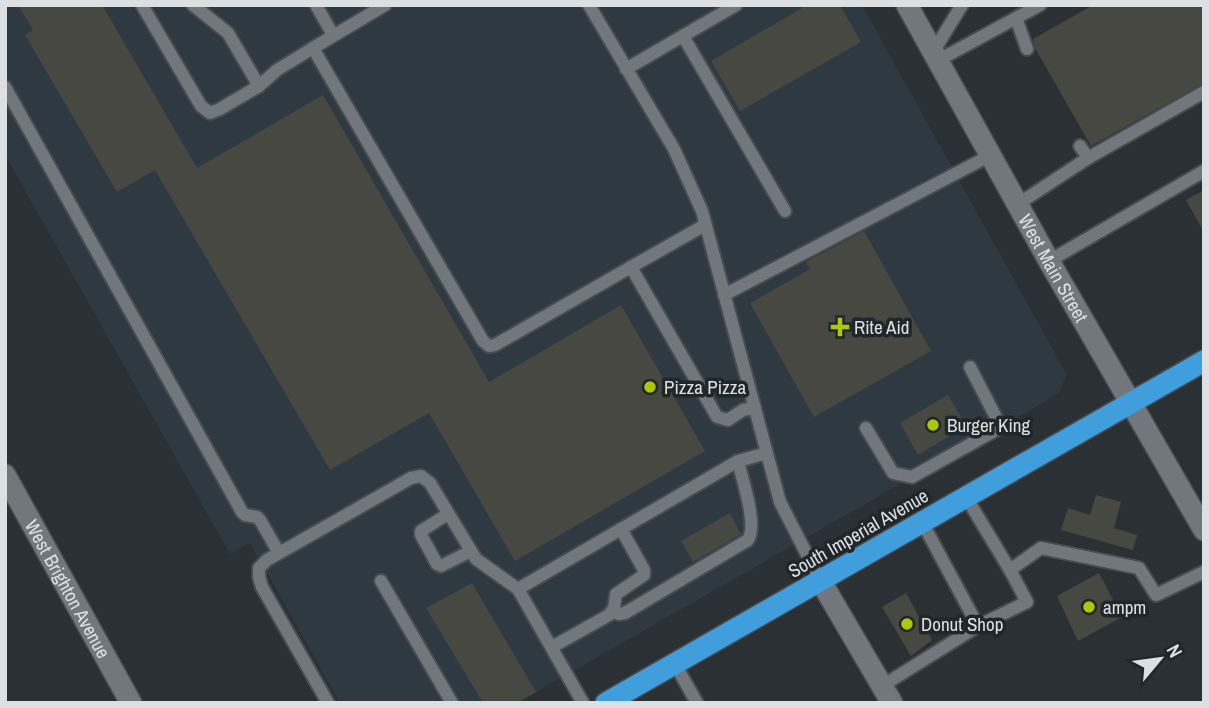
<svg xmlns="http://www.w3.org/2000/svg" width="1209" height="708" viewBox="0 0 1209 708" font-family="'Archivo Narrow',sans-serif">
<rect width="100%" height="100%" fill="#2b3034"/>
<!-- built -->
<path fill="#2f3942" d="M5 5H862L1067 375 1058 394 517 703H340L250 543 230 554 5 155Z"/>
<!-- building -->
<g fill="#464841">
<path d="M18 5H102L197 168 323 95 489 382 621 305 705 451 515 561 429 413 330 470 155 170 117 192 25 35 33 30Z"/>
<path d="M807 5H840L861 42 740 111 711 61Z"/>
<path d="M1093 5H1200L1204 12V83L1091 146 1035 48 1033 39Z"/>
<path d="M1204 190V232L1186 200Z"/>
<path d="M864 231 931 351 814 417 750 303 810 269 806 262Z"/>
<path d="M948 395 966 426 918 455 900 423Z"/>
<path d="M1096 495 1121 502 1114 528 1137 535 1133 550 1061 530 1068 508 1090 515Z"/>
<path d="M730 513 741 534 693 562 681 541Z"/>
<path d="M1099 573 1122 617 1078 641 1057 596Z"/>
<path d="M472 583 536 692 517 703H483L426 608Z"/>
<path d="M906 593 932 640 911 656 882 607Z"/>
</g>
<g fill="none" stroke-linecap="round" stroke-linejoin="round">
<!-- lane casing -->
<g stroke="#484c50" stroke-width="16">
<g id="lane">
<path d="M142 5 201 106 210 113 220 109 259 86 277 70 313 48 483 341 489 346 495 345 631 267 717 417 728 420 743 410 755 408"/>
<path d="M193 5 228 33 259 86"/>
<path d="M316 5 333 35"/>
<path d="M589 5 674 149 702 211 780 502 820 580"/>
<path d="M1016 18 1040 5"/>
<path d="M683 36 785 211"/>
<path d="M313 48 385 5"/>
<path d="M933 52 962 5"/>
<path d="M937 61 1016 18 1027 49"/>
<path d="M626 69 736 5"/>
<path d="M5 87 242 512 245 515 257 517 260 520 279 553"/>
<path d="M1088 158 1204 92"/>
<path d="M1018 204 1088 158 1080 146"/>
<path d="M1049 261 1204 171"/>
<path d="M631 267 705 225"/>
<path d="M724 295 991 155"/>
<path d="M866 428 893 473 912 477 1001 427 970 367"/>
<path d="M966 497 1010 570 1041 548 1139 568 1156 595 1204 572"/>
<path d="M448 514 421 531V535L437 564 441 566 471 551"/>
<path d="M381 581 452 703"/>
<path d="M613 612 619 614 625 613 748 540C758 524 742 479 738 461"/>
<path d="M978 626 1027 602 1010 570"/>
<path d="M552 647 609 615 614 608 616 594 644 575V570L621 529"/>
<path d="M675 664 697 703"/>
<path d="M882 686 978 626 922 522"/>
<path d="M328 703 262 587 259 577V568L267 560 411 478 421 476 430 483 476 559 518 589"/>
<path d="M583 703 518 589 738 461 767 453"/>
</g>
</g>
<!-- street casing -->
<g stroke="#484c50" stroke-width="24">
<g id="street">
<path id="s1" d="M5 475 131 703"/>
</g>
</g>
<!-- secondary casing -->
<g stroke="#484c50" stroke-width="24">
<g id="secondary">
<path id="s2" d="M907 5 1049 261 1204 530"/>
<path d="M820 580 892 703"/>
</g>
</g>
<!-- highway casing -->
<g stroke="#484c50" stroke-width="24">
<path id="highway" d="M606 703 1204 361"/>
</g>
<!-- lane -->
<use href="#lane" stroke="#71777c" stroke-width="12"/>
<!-- street -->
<use href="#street" stroke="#71777c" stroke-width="21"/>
<!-- secondary -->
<use href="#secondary" stroke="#71777c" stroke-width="21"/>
<!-- highway -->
<use href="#highway" stroke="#419edd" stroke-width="21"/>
</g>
<!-- markers -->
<g fill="#adc610" stroke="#21262a" stroke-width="2.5">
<path d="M836.5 316.5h7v7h7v7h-7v7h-7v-7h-7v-7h7z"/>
<circle cx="650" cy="387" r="7"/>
<circle cx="933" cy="425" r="7"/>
<circle cx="1089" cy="607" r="7"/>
<circle cx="907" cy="624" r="7"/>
</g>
<g text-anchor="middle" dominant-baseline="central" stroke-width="7" stroke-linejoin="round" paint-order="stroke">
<!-- street labels -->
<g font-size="19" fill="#dde0e3" stroke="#21262a">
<text stroke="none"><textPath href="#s2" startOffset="301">West Main Street</textPath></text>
<text transform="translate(858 533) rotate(-30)">South Imperial Avenue</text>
<text stroke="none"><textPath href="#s1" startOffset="130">West Brighton Avenue</textPath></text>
</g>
<!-- poi labels -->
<g font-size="19" fill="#dde0e3" stroke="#21262a" text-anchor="start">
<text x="854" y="327">Rite Aid</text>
<text x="664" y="387">Pizza Pizza</text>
<text x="947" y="425">Burger King</text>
<text x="1103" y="607">ampm</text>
<text x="921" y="624">Donut Shop</text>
</g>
</g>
<!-- border -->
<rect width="1209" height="708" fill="none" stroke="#dde0e3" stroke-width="14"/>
<!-- north arrow -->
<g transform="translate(1160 659) rotate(61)" stroke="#21262a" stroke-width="5" paint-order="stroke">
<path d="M0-5L12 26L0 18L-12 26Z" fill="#dde0e3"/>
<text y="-10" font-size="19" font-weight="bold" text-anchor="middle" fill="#dde0e3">N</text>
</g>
</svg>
